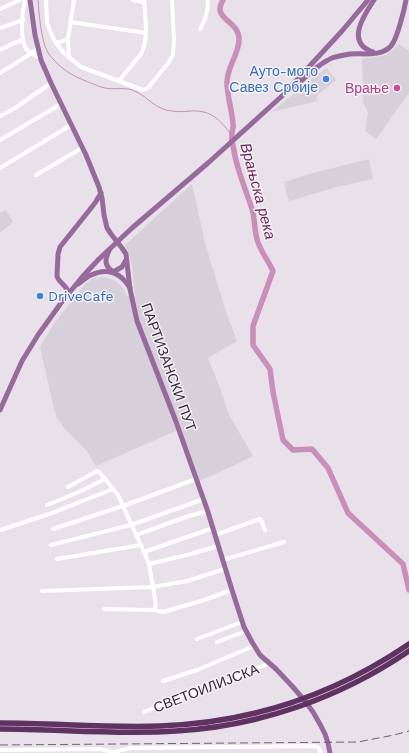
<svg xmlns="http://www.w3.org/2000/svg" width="409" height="753" viewBox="0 0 409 753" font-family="'Work Sans',sans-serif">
<rect width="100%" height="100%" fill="#e8e1ea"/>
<!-- built -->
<g fill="#d7d0da">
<path d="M399 44 409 51V93L376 139 365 131 368 113 363 102 362 59 387 55Z"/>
<path d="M327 68 336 80 316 96 318 101 272 112 315 76Z"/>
<path d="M369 159 373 179 337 187 289 201 284 182 313 173Z"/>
<path d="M192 184 205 243 226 312 237 341 208 358 220 388 229 415 253 456 237 464 197 482 178 430 96 466 86 450 66 430 57 418 54 409 40 347 55 322 86 283 93 278 105 277 114 280 122 287 127 296H135L132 267 129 254 125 245Z"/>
<path d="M6 210 13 222 0 233V213Z"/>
</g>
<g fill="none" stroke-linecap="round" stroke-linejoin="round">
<!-- stream -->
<path stroke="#ca8fb8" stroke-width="1" d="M38 0C39 14 41 39 47 51 49 55 52 58 55 61 65 72 74 76 88 82 94 84 99 87 105 88 114 90 123 87 132 90 146 95 152 106 166 110 175 112 182 112 191 111 211 110 219 119 231 134"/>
<!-- river -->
<path stroke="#ca8fb8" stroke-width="5.5" d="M223 0C211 19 238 20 239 38 240 53 227 66 227 82 227 96 232 110 233 124 234 127 232 129 232 133 231 138 233 145 234 151 237 170 246 190 252 209 255 218 254 229 257 239 258 247 269 262 273 271L253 326V345L270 369 273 392 283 440 293 450 312 449 328 468 348 513 403 564 409 590"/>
<!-- minor -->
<g stroke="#fff" stroke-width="4">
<path d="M25 0C22 12 19 39 27 50 31 54 36 56 41 58"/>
<path d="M46 0 47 22 50 31 55 42 64 53 81 67 143 90 148 88 169 62 173 55 174 40 172 0"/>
<path d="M133 0 144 2"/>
<path d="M0 9 20 0"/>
<path d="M70 22 146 33"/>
<path d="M0 28 23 20"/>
<path d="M200 29C206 18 208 12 208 0"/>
<path d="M55 42H60L68 39"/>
<path d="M0 50 14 43 23 40"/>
<path d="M69 58 68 39 74 0"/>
<path d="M0 73 38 49"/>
<path d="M119 81 141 54C149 39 145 16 144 0"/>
<path d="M0 116 15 108 51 83"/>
<path d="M0 140 61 104"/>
<path d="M0 168 71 125"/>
<path d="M36 175 82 148"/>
<path d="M68 487 97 471 100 473 118 495 141 545 149 564 155 599 156 606 154 610"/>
<path d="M47 505 79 492 105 479"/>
<path d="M53 529 123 506 196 479"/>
<path d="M0 530 52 513 113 489"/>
<path d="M136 535 189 516 200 513 208 512"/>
<path d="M215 535 260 519 261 520 265 530"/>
<path d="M51 545 131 525 204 499"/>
<path d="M144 552 213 528"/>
<path d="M57 559 141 545"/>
<path d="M223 560 284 542"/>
<path d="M149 564 187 555 218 546"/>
<path d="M42 591 153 587 187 581 225 569"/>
<path d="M104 609 154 610 163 612 204 600 232 590"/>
<path d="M197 639 242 622"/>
<path d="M217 642 246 631"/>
<path d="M163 681 197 670 254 646"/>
<path d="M144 712 165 703 222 684 247 672 263 666 268 663"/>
<path d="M0 750 99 749 113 752 131 748 313 746 318 747 321 753"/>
</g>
<!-- major -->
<g stroke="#966b9b" stroke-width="5">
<path d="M30 0 35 35 41 60 51 83 86 155 99 187 102 198 104 215 107 228 111 234 122 248 126 254 130 289 137 321 175 419 207 509 232 590 244 627 252 642 260 655 276 669 292 686 305 701 313 712 321 726 325 734 328 743 330 753"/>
<path d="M373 52C345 43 364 15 374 0"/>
<path d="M296 86C307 76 318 64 332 58 338 56 344 55 350 54 363 53 381 57 391 46 397 39 404 11 406 0"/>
<path d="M109 251C105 259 104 265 112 271"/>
<path d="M113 272 122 267 126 260"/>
<path d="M78 284C83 281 86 277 91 275 108 267 121 273 130 288"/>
<path d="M68 294C68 285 59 284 57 276L58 254 60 247 95 203 101 193"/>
<path d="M0 410 22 361 38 335 61 303 83 276 99 259 132 228 208 163 282 96 342 31 368 0"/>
</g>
<!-- highway -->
<g stroke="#5f3262" stroke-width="5.5">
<path d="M0 723C53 723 107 728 160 726 251 723 334 695 409 644"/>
<path d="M0 729C59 729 118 735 176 731 260 726 340 698 409 651"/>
</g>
<!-- rail -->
<path stroke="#725e75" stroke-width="1" stroke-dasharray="8 4" stroke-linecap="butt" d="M0 745 358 742 394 735 409 731"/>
</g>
<!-- markers -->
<g fill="#3f7fe0" stroke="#f5f2f7" stroke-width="1.5">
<circle cx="326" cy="79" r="4"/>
<circle cx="40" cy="296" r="4"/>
</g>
<circle fill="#d1479c" stroke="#f5f2f7" stroke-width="1.5" cx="397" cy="88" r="4"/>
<g text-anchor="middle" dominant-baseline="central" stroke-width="3" stroke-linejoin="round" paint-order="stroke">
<!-- shop labels -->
<g font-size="14" fill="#366cbe" stroke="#f5f2f7" text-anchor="end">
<text x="318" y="71">Ауто-мото<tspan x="318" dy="16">Савез Србије</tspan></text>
<text x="48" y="296" text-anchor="start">DriveCafe</text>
</g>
<!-- hotel labels -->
<g font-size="14" fill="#b23c85" stroke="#f5f2f7" text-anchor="end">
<text x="389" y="88">Врање</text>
</g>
<!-- street labels -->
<g font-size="14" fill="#372439" stroke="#f5f2f7">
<text transform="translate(169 367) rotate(70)">ПАРТИЗАНСКИ ПУТ</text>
<text transform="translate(206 688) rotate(-21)">СВЕТОИЛИЈСКА</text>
</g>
<!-- water labels -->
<g font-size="15" font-style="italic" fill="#6f2457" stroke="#f5f2f7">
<text transform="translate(258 191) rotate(75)">Врањска река</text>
</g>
</g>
</svg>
